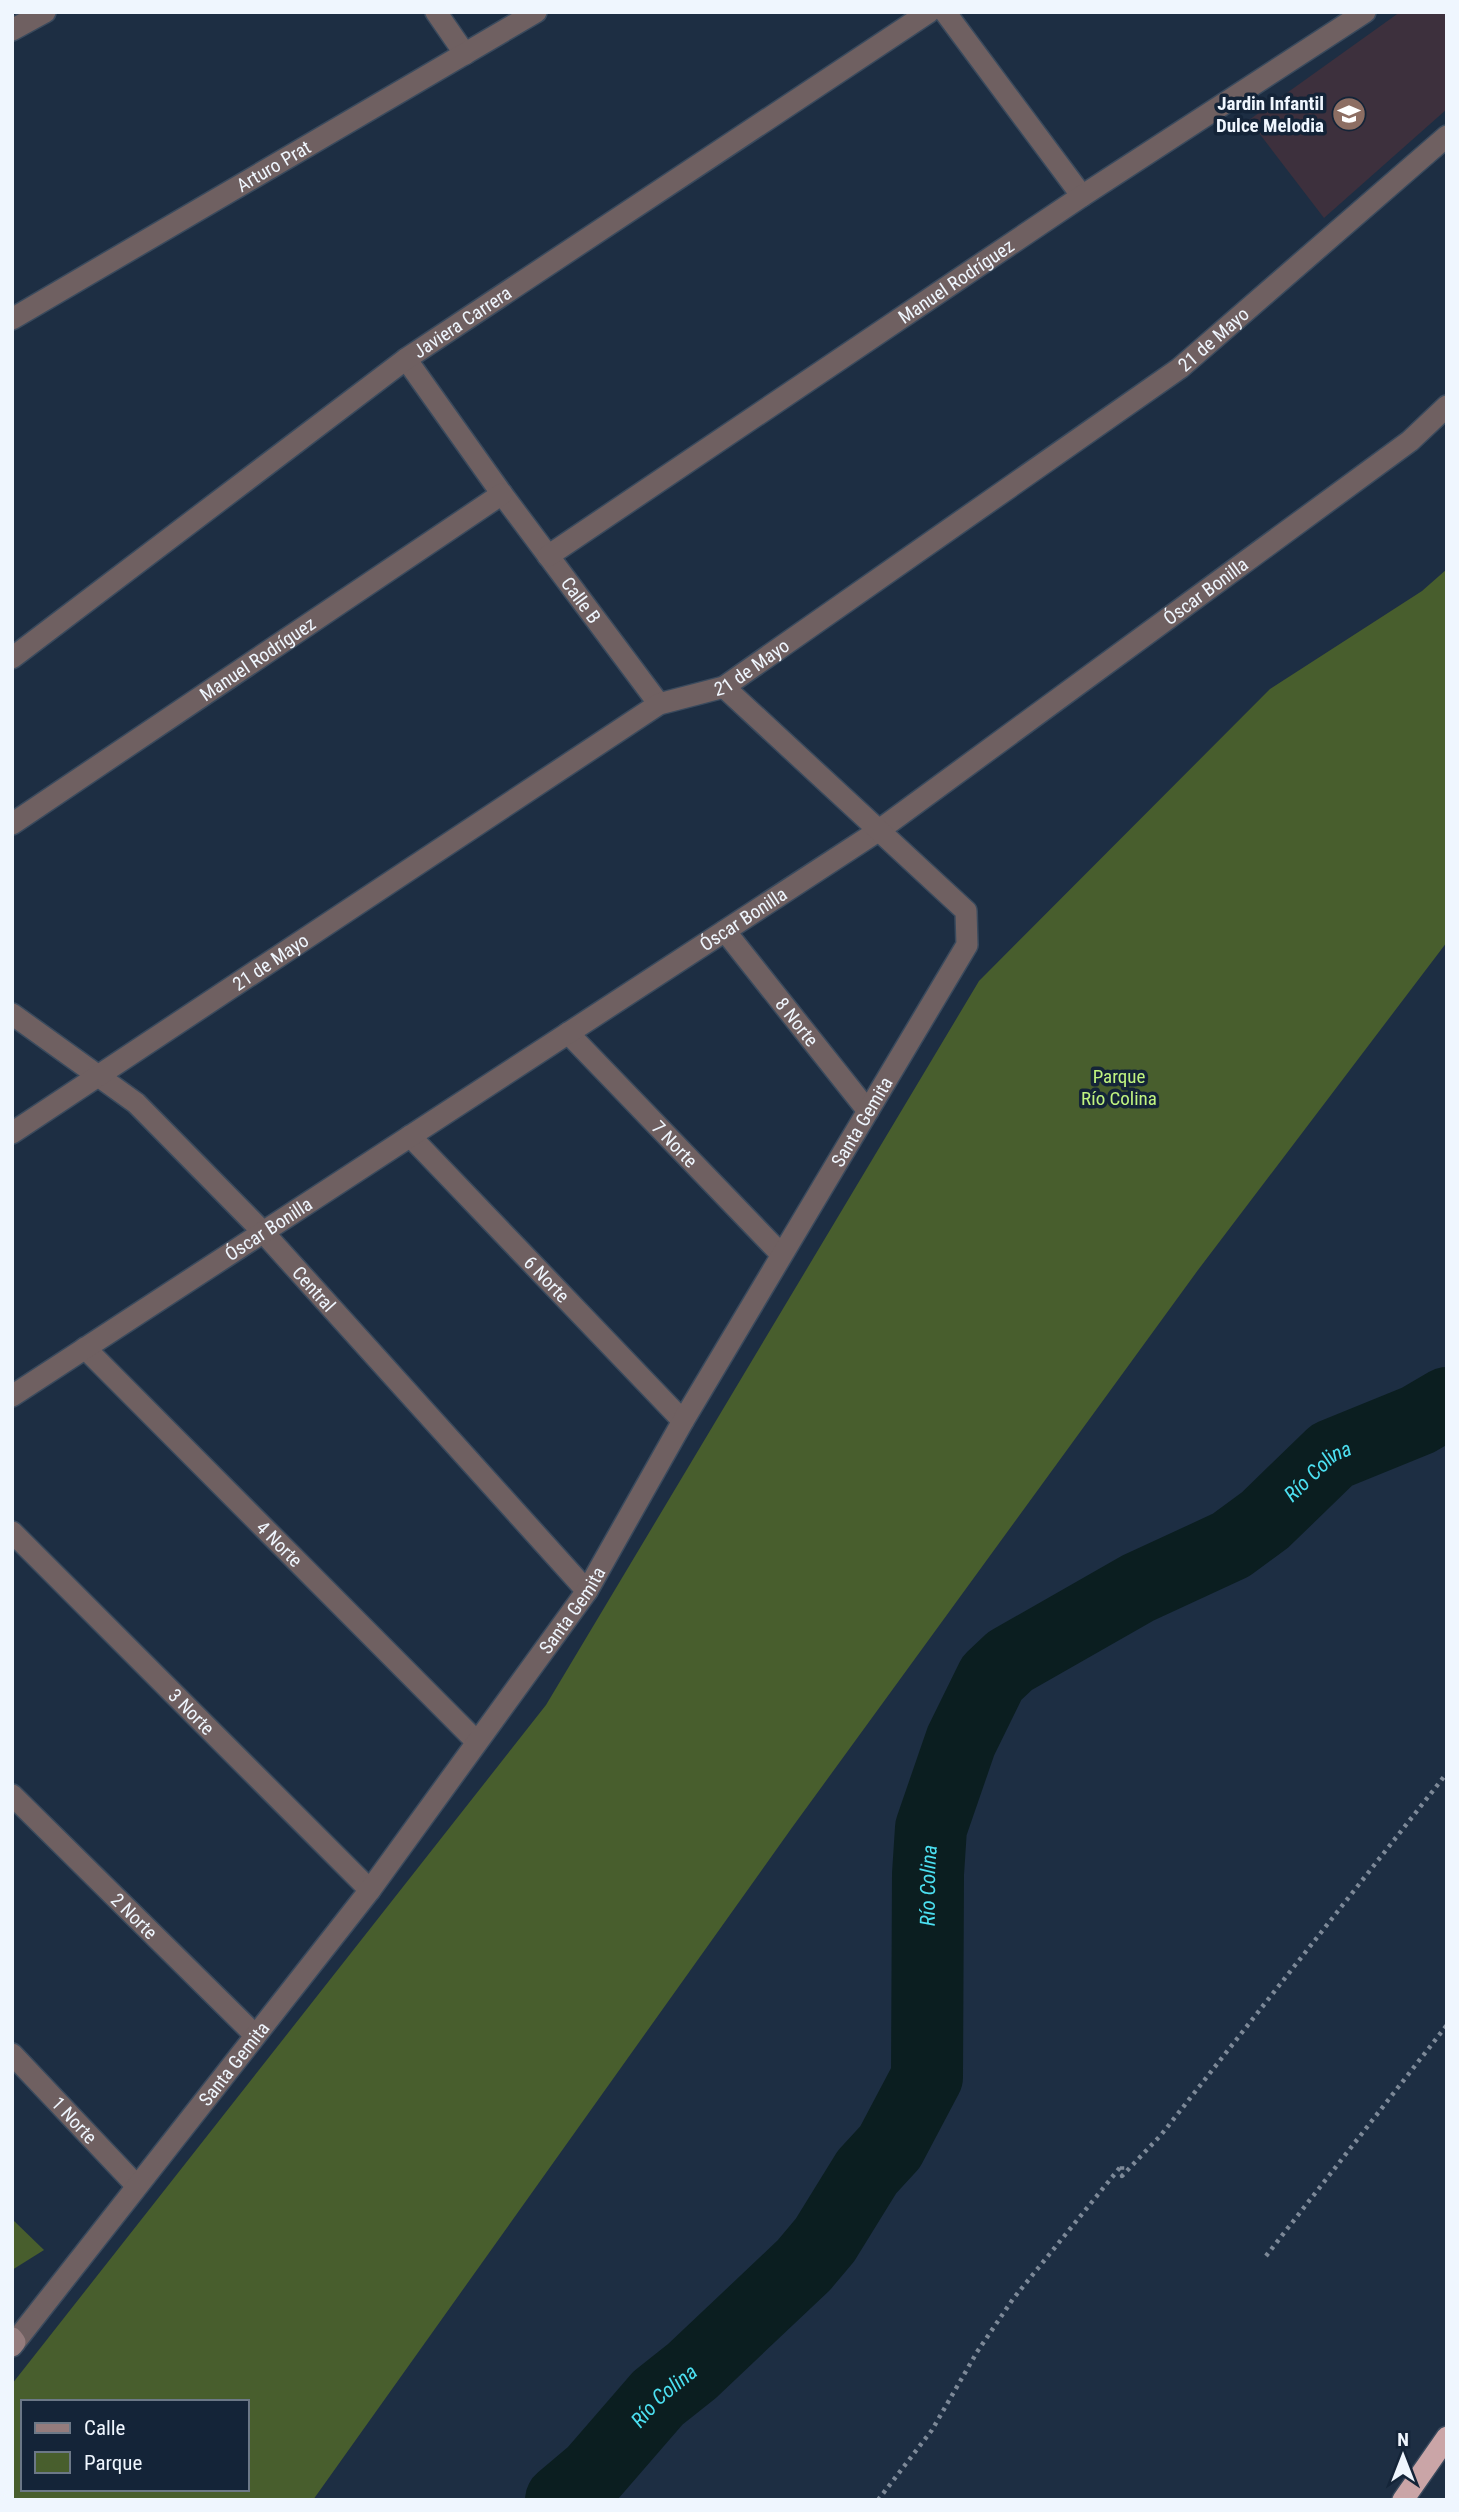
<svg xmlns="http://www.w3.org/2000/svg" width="1459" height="2512" viewBox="0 0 1459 2512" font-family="'Roboto Condensed',sans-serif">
<rect width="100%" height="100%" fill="#1d2e43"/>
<!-- education -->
<path fill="#3d303d" d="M1400 12H1447V109L1324 218 1249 120Z"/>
<!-- green -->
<g fill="#485e2d" fill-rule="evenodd">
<path d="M1447 569V942L1198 1270 791 1829 313 2500H12V2384L546 1705 979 981 1270 689 1422 591ZM23 2402H247V2489H23Z"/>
<path d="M12 2219 44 2250 12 2270Z"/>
</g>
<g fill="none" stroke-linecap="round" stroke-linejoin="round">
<!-- river -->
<path stroke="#0b1e20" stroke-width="72" id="s1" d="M561 2500 593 2473 658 2398 692 2371 804 2265 825 2240 867 2172 890 2147 927 2077 928 1874 931 1828 961 1741 992 1678 1010 1661 1138 1588 1231 1545 1265 1520 1332 1455 1418 1420 1447 1403"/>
<!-- street casing -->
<g stroke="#3a4a5d" stroke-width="24">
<g id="street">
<path d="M436 12 465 54"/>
<path d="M945 12 1082 196"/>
<path d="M12 30 45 12"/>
<path id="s2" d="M12 319 536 12"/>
<path id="s3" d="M406 359 502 494 659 704"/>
<path id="s4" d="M548 556 1082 196 1365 12"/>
<path id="s5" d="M12 658 406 359 929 12"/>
<path id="s6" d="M12 824 502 494"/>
<path id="s7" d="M725 931 868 1111"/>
<path id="s8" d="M12 1014 136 1103 263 1232 587 1591"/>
<path id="s9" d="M568 1033 781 1254"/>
<path id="s10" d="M12 1133 659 704 724 687 1180 368 1447 136"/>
<path id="s11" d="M410 1136 683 1421"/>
<path id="s12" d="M85 1348 476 1741"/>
<path id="s13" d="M12 1396 878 831 1410 441 1447 406"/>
<path id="s14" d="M12 1532 370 1890"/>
<path id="s15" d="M12 1795 255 2035"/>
<path id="s16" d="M12 2054 136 2185"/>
<path id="s17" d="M15 2342 370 1890 587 1591 683 1421 967 945 966 911 724 687"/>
</g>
</g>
<!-- secondary casing -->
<g stroke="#3a4a5d" stroke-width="24">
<path id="secondary" d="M12 2338 15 2342 12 2346"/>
</g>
<!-- highway casing -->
<g stroke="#3a4a5d" stroke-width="24">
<path id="highway" d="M1403 2500 1447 2437"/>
</g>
<!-- path -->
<g stroke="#7d8998" stroke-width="4.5" stroke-dasharray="3.5 5" stroke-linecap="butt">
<path d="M1266 2256 1447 2025"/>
<path d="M878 2500 932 2430 977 2352 1013 2299 1122 2165V2176L1161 2135 1447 1773"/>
</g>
<!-- street -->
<use href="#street" stroke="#6f6061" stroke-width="21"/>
<!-- secondary -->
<use href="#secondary" stroke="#947c7d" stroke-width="21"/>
<!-- highway -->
<use href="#highway" stroke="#caa5a7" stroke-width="21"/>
</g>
<!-- icons -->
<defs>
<g id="school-disc" transform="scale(1.75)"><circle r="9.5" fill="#8d6e63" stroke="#142438"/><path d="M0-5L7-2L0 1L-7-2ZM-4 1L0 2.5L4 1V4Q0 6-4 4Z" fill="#fff"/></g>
</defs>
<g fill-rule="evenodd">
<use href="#school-disc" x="1349" y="114"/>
</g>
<g text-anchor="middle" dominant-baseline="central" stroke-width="7" stroke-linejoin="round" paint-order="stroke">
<!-- poi labels -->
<g font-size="19" font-weight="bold" fill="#eff6fe" stroke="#142438" text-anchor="end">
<text x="1324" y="103">Jardin Infantil<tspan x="1324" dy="22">Dulce Melodia</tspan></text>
</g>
<!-- street labels -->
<g font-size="19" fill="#eff6fe" stroke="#142438">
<text stroke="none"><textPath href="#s2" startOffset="303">Arturo Prat</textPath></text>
<text stroke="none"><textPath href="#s4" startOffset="492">Manuel Rodríguez</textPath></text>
<text stroke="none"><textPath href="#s5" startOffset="562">Javiera Carrera</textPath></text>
<text stroke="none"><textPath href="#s10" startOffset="1444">21 de Mayo</textPath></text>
<text stroke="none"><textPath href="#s13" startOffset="1440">Óscar Bonilla</textPath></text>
<text stroke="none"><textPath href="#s3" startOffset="298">Calle B</textPath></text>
<text stroke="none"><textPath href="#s6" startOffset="296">Manuel Rodríguez</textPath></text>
<text stroke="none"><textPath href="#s10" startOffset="877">21 de Mayo</textPath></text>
<text stroke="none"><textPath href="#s13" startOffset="873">Óscar Bonilla</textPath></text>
<text stroke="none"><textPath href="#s10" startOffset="310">21 de Mayo</textPath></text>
<text stroke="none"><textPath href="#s7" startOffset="116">8 Norte</textPath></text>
<text stroke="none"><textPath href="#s17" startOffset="1488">Santa Gemita</textPath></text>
<text stroke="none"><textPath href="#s9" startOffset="154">7 Norte</textPath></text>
<text stroke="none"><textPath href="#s13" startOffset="306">Óscar Bonilla</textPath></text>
<text stroke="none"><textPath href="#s11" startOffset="198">6 Norte</textPath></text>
<text stroke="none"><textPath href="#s8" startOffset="410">Central</textPath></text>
<text stroke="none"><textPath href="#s12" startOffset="276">4 Norte</textPath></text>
<text stroke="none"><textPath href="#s17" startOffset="920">Santa Gemita</textPath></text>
<text stroke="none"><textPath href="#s14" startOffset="254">3 Norte</textPath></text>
<text stroke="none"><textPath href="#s15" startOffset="172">2 Norte</textPath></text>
<text stroke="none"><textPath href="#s17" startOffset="354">Santa Gemita</textPath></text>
<text stroke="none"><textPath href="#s16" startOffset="91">1 Norte</textPath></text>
</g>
<!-- park labels -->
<g font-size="19" fill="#c1f480" stroke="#142438">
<text x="1119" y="1076">Parque<tspan x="1119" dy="22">Río Colina</tspan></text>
</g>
<!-- water labels -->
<g font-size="21" font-style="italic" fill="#4ce0f1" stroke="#142438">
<text stroke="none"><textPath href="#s1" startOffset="1365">Río Colina</textPath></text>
<text stroke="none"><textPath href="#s1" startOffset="756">Río Colina</textPath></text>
<text stroke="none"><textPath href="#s1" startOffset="147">Río Colina</textPath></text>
</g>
</g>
<!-- border -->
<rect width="1459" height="2512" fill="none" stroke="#eff6fe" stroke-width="28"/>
<!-- legend -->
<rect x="21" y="2400" width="228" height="91" fill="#142438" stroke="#6c7887" stroke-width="2"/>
<rect x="35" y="2423" width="35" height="10" fill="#947c7d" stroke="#6c7887" stroke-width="2"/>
<text x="84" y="2435" font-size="21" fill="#eff6fe">Calle</text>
<rect x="35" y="2452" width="35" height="21" fill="#485e2d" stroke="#6c7887" stroke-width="2"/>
<text x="84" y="2470" font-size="21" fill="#eff6fe">Parque</text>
<!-- north arrow -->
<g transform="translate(1403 2456)" stroke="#142438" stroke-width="5" paint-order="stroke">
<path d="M0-5L12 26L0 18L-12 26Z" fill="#eff6fe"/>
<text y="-10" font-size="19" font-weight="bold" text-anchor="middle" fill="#eff6fe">N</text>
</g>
</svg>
